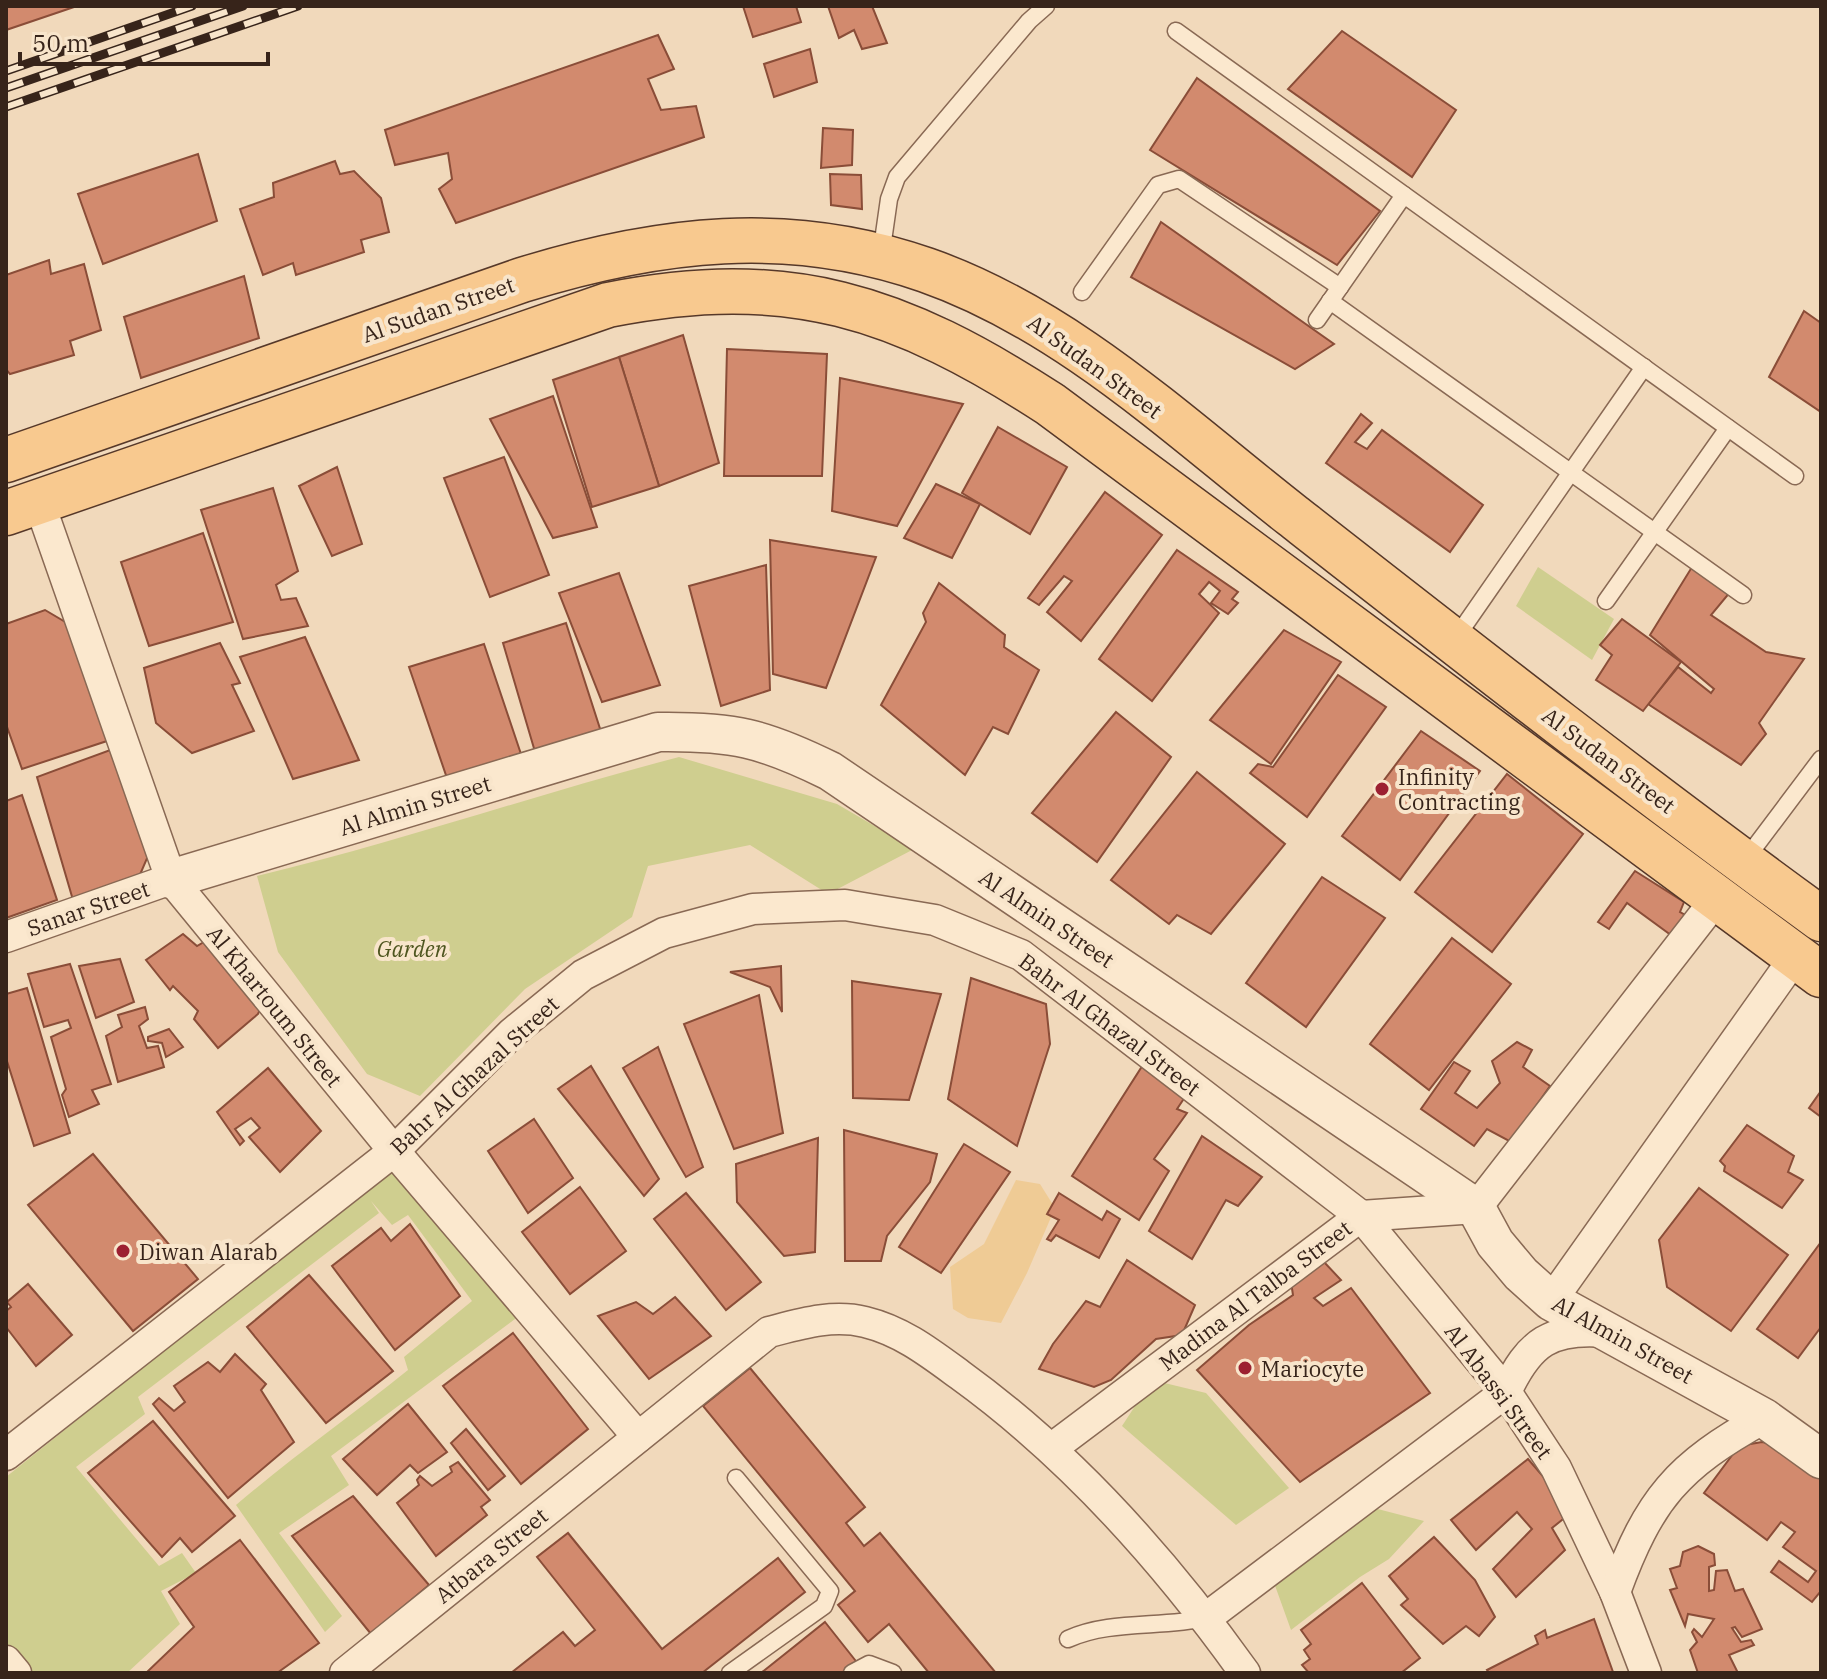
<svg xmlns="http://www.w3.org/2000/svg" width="1827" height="1679" viewBox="0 0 1827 1679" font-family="'IBM Plex Serif',serif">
<rect width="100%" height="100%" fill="#f1d9bb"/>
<!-- green -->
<g fill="#cfce8f">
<path d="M1538 567 1614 619 1592 660 1516 606Z"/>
<path d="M679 757 837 804 914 849 828 894 750 845 648 866 632 917 525 989 420 1096 367 1074 278 952 257 876C399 842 537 794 679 757Z"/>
<path d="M392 1167 519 1316 331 1456 349 1485 279 1533 342 1616 325 1632 236 1505C292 1457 351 1416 408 1370L404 1357 472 1301 408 1215 392 1225 371 1201 379 1213 138 1397 145 1414 76 1467 159 1566 182 1553 196 1573 161 1591 180 1624 127 1673H32L6 1642V1477Z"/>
<path d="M1152 1380 1206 1393 1289 1488 1236 1525 1122 1426Z"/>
<path d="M1370 1507 1424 1521 1389 1559 1360 1577 1291 1630 1273 1580Z"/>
</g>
<!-- sand -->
<path fill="#efcb95" d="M1016 1180 1040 1184 1055 1208 1027 1273 1001 1323 968 1318 953 1309 950 1267 984 1244Z"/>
<!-- building -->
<g fill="#d28a6e" stroke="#8a4d38" stroke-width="2">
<path d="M6 6H77L6 30Z"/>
<path d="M743 6H796L801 22 753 37Z"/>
<path d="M828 6H872L887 43 862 49 854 30 839 38Z"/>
<path d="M1342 31 1456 110 1412 177 1288 89Z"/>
<path d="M658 35 674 69 648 79 661 110 696 106 704 137 456 223 439 189 452 179 448 153 395 165 385 130Z"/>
<path d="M810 49 817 82 774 97 764 64Z"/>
<path d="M1197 78 1380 211 1337 265 1150 150Z"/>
<path d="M823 128 853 130 852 165 821 168Z"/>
<path d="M198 154 217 221 103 264 78 194Z"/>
<path d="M335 161 340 174 354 171 381 198 389 232 361 240 364 252 296 275 293 263 263 275 240 209 274 197 273 183Z"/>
<path d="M830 174 861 175 862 209 831 205Z"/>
<path d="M1161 222 1334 344 1295 369 1131 277Z"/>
<path d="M49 260 51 274 84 264 101 330 70 341 74 355 10 374 6 369V275Z"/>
<path d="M244 276 259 338 141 378 124 317Z"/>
<path d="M1804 311 1821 323V412L1769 377Z"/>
<path d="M683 335 719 463 659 486 619 357Z"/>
<path d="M727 349 827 354 822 476H724Z"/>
<path d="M619 357 659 486 592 507 553 380Z"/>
<path d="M840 378 963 404 897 526 832 511Z"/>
<path d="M553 396 597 527 553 538 490 419Z"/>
<path d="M1361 414 1372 423 1355 442 1367 449 1382 430 1483 505 1450 552 1326 463Z"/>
<path d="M998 427 1067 467 1030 534 962 493Z"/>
<path d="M504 457 549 575 490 597 444 478Z"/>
<path d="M337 467 362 544 332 556 299 486Z"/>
<path d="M936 484 980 504 952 558 904 538Z"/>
<path d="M273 488 298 571 276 585 281 600 296 598 308 626 243 639 201 510Z"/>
<path d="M1105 492 1162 535 1081 641 1047 612 1072 581 1064 576 1039 605 1028 598Z"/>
<path d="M203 533 233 622 149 646 121 562Z"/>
<path d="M770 540 876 557 826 688 773 674Z"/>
<path d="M1177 550 1238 592 1232 599 1238 603 1228 614 1211 603 1220 591 1209 582 1199 594 1219 613 1152 701 1099 659Z"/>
<path d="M766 565 770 690 721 706 689 586Z"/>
<path d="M1692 567 1731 591 1711 615 1766 652 1804 659 1759 723 1766 734 1741 765 1648 704 1678 667 1711 693 1714 689 1650 635Z"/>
<path d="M619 573 660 685 602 702 559 593Z"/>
<path d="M939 583 1005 635 1004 647 1039 670 1008 734 993 727 965 775 881 705 926 622 923 613Z"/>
<path d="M45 610 77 629 113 739 22 769 6 724V624Z"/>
<path d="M1622 619 1681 662 1643 711 1596 680 1612 655 1600 645Z"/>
<path d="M566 623 603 738 538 762 503 643Z"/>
<path d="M1284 630 1341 662 1271 764 1210 720Z"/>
<path d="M305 637 359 760 293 779 240 657Z"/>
<path d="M220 643 240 683 232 685 254 731 192 753 156 723 144 668Z"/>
<path d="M484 644 524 763 449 784 409 667Z"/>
<path d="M1338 675 1386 707 1307 817 1250 773 1258 764 1273 767Z"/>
<path d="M1116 712 1171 757 1097 862 1032 813Z"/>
<path d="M1421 731 1480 771 1400 880 1342 836Z"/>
<path d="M113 749 151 849 136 884 73 900 37 777Z"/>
<path d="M1197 772 1285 844 1211 934 1177 915 1169 924 1111 880Z"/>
<path d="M1507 774 1583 834 1492 952 1415 892Z"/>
<path d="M22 795 57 900 6 918V801Z"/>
<path d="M1635 871 1684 902 1680 912 1689 917 1679 941 1627 903 1609 929 1598 922Z"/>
<path d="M1322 877 1385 918 1306 1027 1246 983Z"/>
<path d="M183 934 197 946 204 942 261 1007 258 1014 218 1048 194 1019 198 1011 173 986 170 990 146 960Z"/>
<path d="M1452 938 1511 984 1429 1090 1370 1044Z"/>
<path d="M120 959 134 1002 96 1018 79 966Z"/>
<path d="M70 964 111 1084 92 1090 99 1104 69 1117 62 1095 66 1089 51 1037 71 1028 68 1020 44 1027 28 974Z"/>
<path d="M781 966 782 1012 770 987 730 972Z"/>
<path d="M971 978 1046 1004 1050 1044 1017 1146 948 1099Z"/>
<path d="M852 981 941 994 909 1100 853 1098Z"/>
<path d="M27 988 70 1133 34 1146 6 1058V994Z"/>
<path d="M759 995 783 1133 734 1149 684 1024Z"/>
<path d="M145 1007 148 1019 139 1026 147 1048 158 1046 164 1067 118 1082 106 1036 122 1027 118 1015Z"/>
<path d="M169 1029 183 1047 166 1057 162 1043 148 1041V1037Z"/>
<path d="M1517 1042 1532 1050 1523 1067 1550 1086 1511 1142 1487 1129 1474 1146 1421 1109 1454 1062 1470 1071 1455 1093 1477 1108 1500 1083 1492 1061Z"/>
<path d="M658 1047 703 1167 686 1177 623 1068Z"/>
<path d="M1148 1057 1191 1088 1177 1109 1187 1113 1154 1159 1169 1171 1139 1220 1072 1176Z"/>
<path d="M591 1066 659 1179 644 1196 558 1089Z"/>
<path d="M268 1068 321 1131 280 1172 249 1137 260 1128 251 1118 235 1129 244 1141 240 1145 217 1112Z"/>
<path d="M1821 1091V1117L1809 1108Z"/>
<path d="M534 1119 573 1178 528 1213 488 1151Z"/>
<path d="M1747 1125 1794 1156 1788 1172 1803 1180 1782 1208 1724 1171 1725 1166 1720 1161Z"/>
<path d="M844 1130 937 1154 930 1182 887 1236 881 1261H845Z"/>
<path d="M1202 1136 1262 1177 1238 1206 1226 1200 1192 1259 1149 1231Z"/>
<path d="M818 1138 815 1252 784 1256 737 1202 736 1164Z"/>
<path d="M964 1144 1010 1172 941 1273 899 1247Z"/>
<path d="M93 1154 198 1279 133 1331 28 1205Z"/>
<path d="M580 1187 626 1251 570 1294 522 1232Z"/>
<path d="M1699 1188 1788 1255 1731 1331 1667 1287 1659 1240Z"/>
<path d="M686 1193 761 1282 726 1310 654 1219Z"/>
<path d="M1059 1193 1102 1220 1107 1211 1120 1219 1099 1258 1056 1235 1051 1241 1047 1239 1059 1220 1047 1214Z"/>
<path d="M410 1224 460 1296 395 1350 332 1266 381 1228 391 1241Z"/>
<path d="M1821 1242V1327L1798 1358 1757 1329Z"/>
<path d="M1127 1260 1195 1305 1182 1335 1156 1339 1111 1380 1094 1387 1039 1369 1053 1344 1086 1301 1100 1307Z"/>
<path d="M1324 1262 1341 1280 1314 1298 1323 1306 1351 1288 1430 1393 1300 1482 1197 1370 1249 1325 1293 1295 1291 1282Z"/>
<path d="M309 1275 393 1371 326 1423 247 1327Z"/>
<path d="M28 1284 72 1335 36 1366 6 1327V1311L11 1307 7 1302Z"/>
<path d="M675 1297 711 1336 649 1379 598 1316 636 1302 653 1314Z"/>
<path d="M513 1333 588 1429 521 1484 443 1386Z"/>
<path d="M235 1354 266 1384 261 1390 294 1442 228 1498 153 1404 159 1398 174 1411 185 1402 174 1386 208 1362 220 1372Z"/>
<path d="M750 1368 865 1507 846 1523 864 1546 880 1533 996 1673H929L889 1624 868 1642 838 1605 855 1591 703 1406Z"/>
<path d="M408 1404 447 1452 418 1473 410 1465 377 1495 343 1459Z"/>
<path d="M153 1421 235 1516 192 1552 180 1538 162 1557 88 1473Z"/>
<path d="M466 1429 505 1476 488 1490 451 1443Z"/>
<path d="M1762 1442 1777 1445 1821 1478V1591L1812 1602 1771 1572 1779 1561 1808 1582 1816 1571 1783 1547 1795 1532 1781 1522 1767 1540 1704 1493 1739 1446Z"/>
<path d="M1528 1459 1573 1511 1552 1528 1565 1550 1516 1597 1493 1569 1532 1529 1517 1512 1476 1550 1451 1520Z"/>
<path d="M458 1462 490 1500 481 1507 487 1515 436 1556 397 1503 419 1485 417 1480 420 1476 432 1486 452 1472 450 1467Z"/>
<path d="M353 1496 429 1585 371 1634 292 1536Z"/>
<path d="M568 1533 662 1649 778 1558 805 1592 702 1673H511L563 1632 575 1646 595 1630 537 1557Z"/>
<path d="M1434 1537 1475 1580 1495 1617 1479 1636 1466 1626 1443 1644 1401 1605 1408 1599 1389 1576Z"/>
<path d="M240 1540 319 1643 277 1673H146L194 1627 169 1592Z"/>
<path d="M1698 1546 1714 1554 1715 1565 1709 1567V1591L1714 1590 1716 1571 1727 1570 1735 1591 1743 1589 1762 1629 1742 1637 1735 1627 1732 1628 1741 1642 1751 1640 1754 1645 1729 1655 1738 1673H1698L1690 1650 1697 1642 1692 1632 1694 1629 1702 1637 1714 1619 1688 1614 1685 1626 1670 1590 1677 1588 1670 1569 1680 1566 1683 1552Z"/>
<path d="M1362 1583 1420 1658 1401 1673H1309L1302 1665 1310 1659 1304 1650 1311 1644 1301 1630Z"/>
<path d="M1594 1619 1613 1672 1489 1673 1487 1670 1538 1644 1535 1636 1545 1630 1547 1638Z"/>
<path d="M825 1622 859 1665 849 1673H761Z"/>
</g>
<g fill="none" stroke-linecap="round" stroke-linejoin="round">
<!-- service casing -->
<g stroke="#896954" stroke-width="19">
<g id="service">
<path d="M1176 31 1795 476"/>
<path d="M881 255 889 199 897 177 1029 21 1046 6"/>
<path d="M1082 292 1158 185 1179 179 1340 287"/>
<path d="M1330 301 1743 595"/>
<path d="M1317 320 1404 195"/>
<path d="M1606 601 1728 428"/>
<path d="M1455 639 1644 367"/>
<path d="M1745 860 1821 759"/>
<path d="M1068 1639C1110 1620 1160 1628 1206 1618"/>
<path d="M730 1673 824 1606 830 1591 736 1478"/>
<path d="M852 1673 869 1664 893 1673"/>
</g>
</g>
<!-- minor casing -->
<g stroke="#896954" stroke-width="33">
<g id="minor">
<path d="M39 502 171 879 394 1151 638 1437"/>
<path d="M6 937 171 879"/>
<path d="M1551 1301 1795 957"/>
<path d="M1051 1449 1361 1216 1476 1208 1717 898"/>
<path d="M6 1455 394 1151 512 1033 583 975 664 933 753 909 845 905 935 920 1021 955 1361 1216 1506 1392 1556 1468 1615 1592 1646 1673"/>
<path d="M1615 1592C1649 1499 1677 1466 1764 1418"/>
<path d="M1206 1618 1506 1392C1529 1342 1551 1327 1607 1332"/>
<path d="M6 1661 16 1673"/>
<path d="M345 1673 769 1332C800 1324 832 1314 865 1322 902 1331 930 1353 960 1375 1072 1456 1165 1561 1245 1673"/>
</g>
</g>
<!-- tertiary casing -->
<g stroke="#896954" stroke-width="41">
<path id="tertiary" d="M171 879 658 732C733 731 763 738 830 771L1476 1208 1495 1243 1521 1274 1551 1301 1764 1418 1821 1459"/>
</g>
<!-- primary casing -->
<g stroke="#563829" stroke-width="47">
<g id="primary">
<path d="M6 460 522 280C658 238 789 222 926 270 1066 319 1178 426 1293 516 1467 652 1642 789 1821 919"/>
<path d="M6 513 608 305C789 269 899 306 1050 404L1821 975"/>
</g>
</g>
<!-- service -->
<use href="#service" stroke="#fbe8ce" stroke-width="16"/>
<!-- minor -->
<use href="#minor" stroke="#fbe8ce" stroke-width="30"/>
<!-- tertiary -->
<use href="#tertiary" stroke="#fbe8ce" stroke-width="38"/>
<!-- primary -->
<use href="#primary" stroke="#f8c98f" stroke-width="44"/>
<!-- rail casing -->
<g stroke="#37241a" stroke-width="9">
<g id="rail">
<path d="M6 71 192 6"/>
<path d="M6 88 243 6"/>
<path d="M6 107 298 6"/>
</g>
</g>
<!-- rail -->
<use href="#rail" stroke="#f8e5cb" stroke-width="6" stroke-dasharray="18" stroke-linecap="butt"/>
</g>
<!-- markers -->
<g fill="#9c2031" stroke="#f8e5cb" stroke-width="3">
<circle cx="1382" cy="789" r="8"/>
<circle cx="123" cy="1251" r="8"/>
<circle cx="1245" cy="1368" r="8"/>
</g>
<g text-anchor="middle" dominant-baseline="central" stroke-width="8" stroke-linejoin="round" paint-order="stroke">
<!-- street labels -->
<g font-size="22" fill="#37241a" stroke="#f8e5cb">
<text transform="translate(438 309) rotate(-19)">Al Sudan Street</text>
<text transform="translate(1095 366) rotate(36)">Al Sudan Street</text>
<text transform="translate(1609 760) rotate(37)">Al Sudan Street</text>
<text transform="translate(415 805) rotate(-17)">Al Almin Street</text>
<text transform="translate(88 908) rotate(-19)">Sanar Street</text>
<text transform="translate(1047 918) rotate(34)">Al Almin Street</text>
<text transform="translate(275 1006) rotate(51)">Al Khartoum Street</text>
<text transform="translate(1110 1024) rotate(37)">Bahr Al Ghazal Street</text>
<text transform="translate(474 1075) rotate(-43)">Bahr Al Ghazal Street</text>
<text transform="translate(1255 1295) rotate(-37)">Madina Al Talba Street</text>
<text transform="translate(1623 1339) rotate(29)">Al Almin Street</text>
<text transform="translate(1499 1391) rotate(53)">Al Abassi Street</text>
<text transform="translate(491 1555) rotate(-39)">Atbara Street</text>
</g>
<!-- poi labels -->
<g font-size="22" fill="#37241a" stroke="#f8e5cb" text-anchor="start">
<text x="1398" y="776">Infinity<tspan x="1398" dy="25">Contracting</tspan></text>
<text x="139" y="1251">Diwan Alarab</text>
<text x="1261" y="1368">Mariocyte</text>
</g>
<!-- park labels -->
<g font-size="22" font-style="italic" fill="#4e551f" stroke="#f8e5cb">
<text x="412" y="948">Garden</text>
</g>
</g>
<!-- border -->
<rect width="1827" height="1679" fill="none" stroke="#37241a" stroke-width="16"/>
<!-- scale -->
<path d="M20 52v12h248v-12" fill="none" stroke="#37241a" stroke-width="4"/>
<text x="32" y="52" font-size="24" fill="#37241a" stroke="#f8e5cb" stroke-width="6" paint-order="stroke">50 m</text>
</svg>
